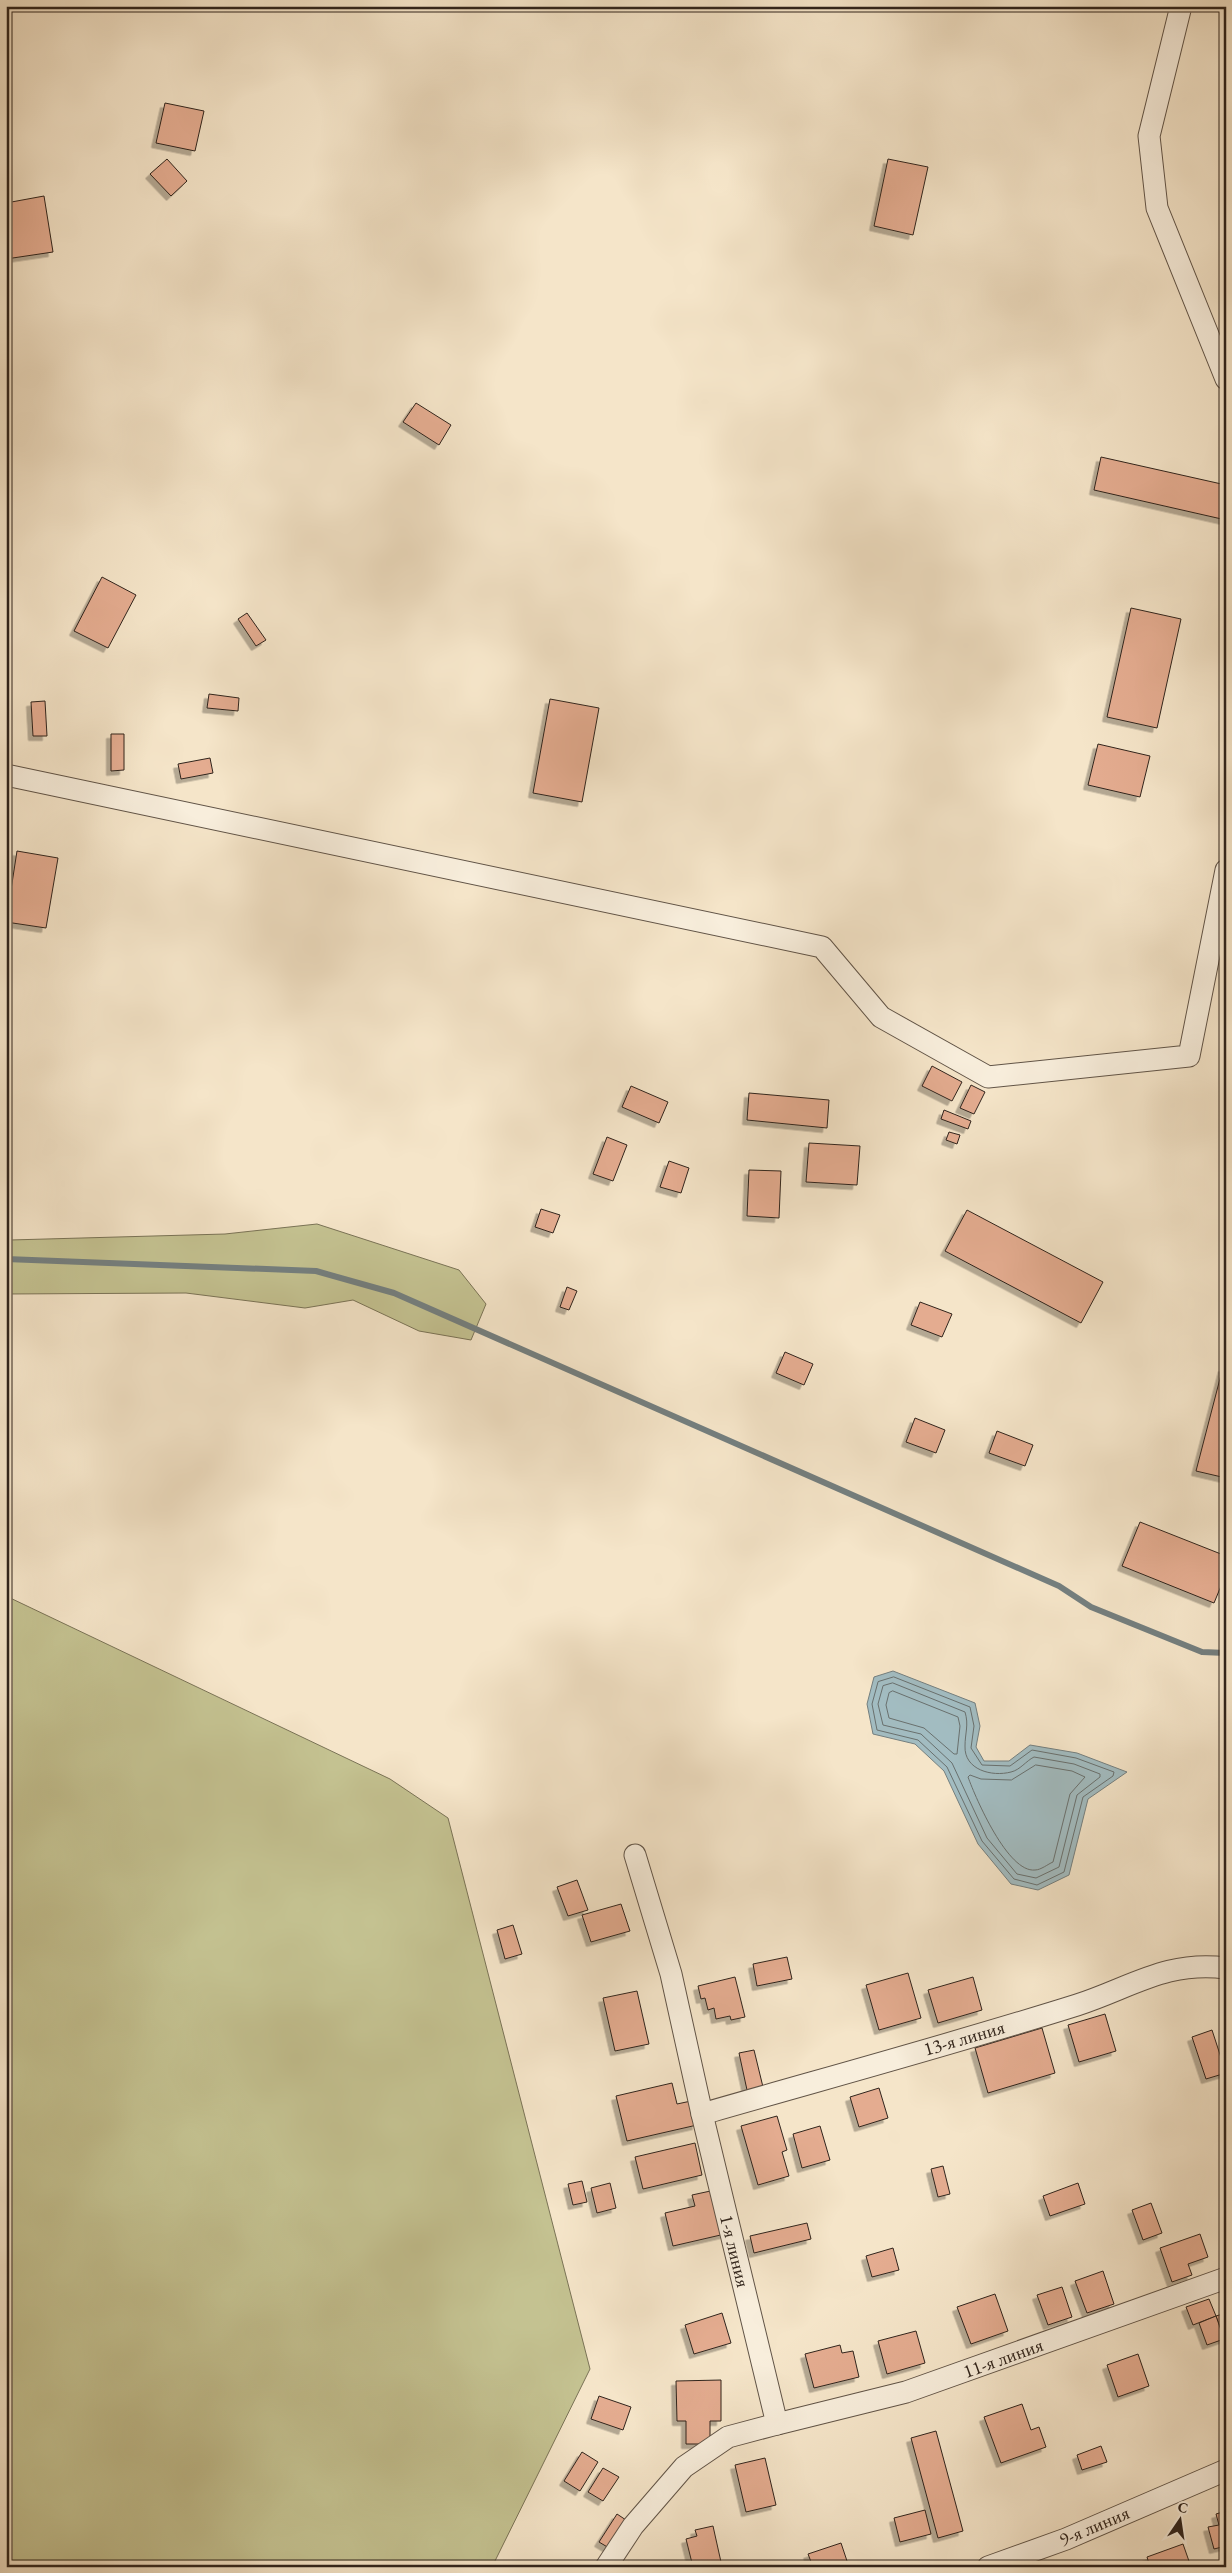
<svg xmlns="http://www.w3.org/2000/svg" width="1232" height="2573" viewBox="0 0 1232 2573" font-family="'EB Garamond',serif">
<defs>
<filter id="shadow"><feDropShadow dx="-4.5" dy="4.5" stdDeviation="0" flood-color="#0004"/></filter>
</defs>
<rect width="100%" height="100%" fill="#f5e5c9"/>
<filter id="stains"><feTurbulence type="fractalNoise" baseFrequency=".004" numOctaves="4"/><feColorMatrix values="0 0 0 0 .2 0 0 0 0 .09 0 0 0 0 .02 0 0 0 .5 -.17"/></filter>
<radialGradient id="worn" r=".72"><stop offset=".6" stop-color="#630" stop-opacity="0"/><stop offset="1" stop-color="#630" stop-opacity=".3"/></radialGradient>
<!-- green -->
<g fill="#c4c291" stroke="#7a7356">
<path d="M6 1181 10 1240 225 1234 317 1224 459 1270 486 1304 471 1340 419 1331 353 1300 305 1308 186 1293 6 1294Z"/>
<path d="M6 1596 390 1779 448 1818 590 2369 492 2567H6Z"/>
</g>
<!-- water -->
<path fill="#a2bcc1" stroke="#747f7f" d="M893 1671 975 1703 980 1726 976 1747 984 1761H1009L1030 1745 1077 1753 1127 1772 1088 1799 1069 1875 1038 1890 1011 1884 978 1844 944 1771 915 1744 873 1734 867 1704 874 1677Z"/>
<g fill="none" stroke-linecap="round" stroke-linejoin="round">
<!-- shore -->
<g stroke="#69706e" stroke-width="1">
<path d="M894 1677 970 1707 974 1726 971 1748 982 1765 1010 1766 1032 1750 1076 1758 1114 1772 1113 1776 1083 1797 1064 1872 1037 1885 1014 1879 982 1841 947 1767 918 1740 877 1730 872 1704 878 1682Z"/>
<path d="M893 1683 965 1712C969 1725 965 1733 965 1746 964 1770 992 1777 1011 1772 1020 1770 1026 1761 1034 1757L1074 1764 1100 1774V1777L1077 1795 1059 1867 1036 1878 1017 1874 987 1838 952 1763 921 1734 883 1725 878 1704 883 1686Z"/>
<path d="M893 1691 958 1717 960 1726 957 1754H954L924 1728 889 1718 886 1705 889 1693Z"/>
<path d="M1036 1765 1072 1771 1085 1777 1070 1794 1053 1862C1048 1864 1041 1870 1035 1870 1008 1873 976 1799 968 1777L970 1775 981 1779 1011 1780Z"/>
</g>
<!-- stream -->
<path stroke="#747f7f" stroke-width="6" d="M6 1259 316 1271 394 1293 1059 1586 1091 1607 1202 1652 1226 1653"/>
</g>
<!-- building -->
<g fill="#e4ac90" stroke="#30241c" filter="url(#shadow)">
<path d="M165 103 204 111 195 151 156 143Z"/>
<path d="M167 159 187 181 171 196 150 174Z"/>
<path d="M888 159 928 167 913 235 874 226Z"/>
<path d="M44 196 53 252 6 259V203Z"/>
<path d="M416 403 451 425 439 445 403 422Z"/>
<path d="M1101 457 1226 485V520L1094 490Z"/>
<path d="M102 577 136 595 108 648 74 631Z"/>
<path d="M1131 608 1181 619 1157 728 1107 717Z"/>
<path d="M247 613 266 640 256 646 238 619Z"/>
<path d="M209 694 239 698 238 711 207 708Z"/>
<path d="M550 699 599 708 582 802 533 793Z"/>
<path d="M45 701 47 736H33L31 702Z"/>
<path d="M111 734H124V770L111 771Z"/>
<path d="M1098 744 1150 756 1140 797 1088 785Z"/>
<path d="M210 758 213 773 181 779 178 764Z"/>
<path d="M17 851 58 858 46 928 6 922Z"/>
<path d="M932 1066 962 1082 952 1101 922 1086Z"/>
<path d="M971 1085 985 1092 974 1114 960 1108Z"/>
<path d="M631 1086 668 1102 659 1123 622 1107Z"/>
<path d="M749 1093 829 1100 827 1128 747 1120Z"/>
<path d="M944 1110 971 1121 968 1129 941 1119Z"/>
<path d="M949 1132 960 1135 957 1144 946 1140Z"/>
<path d="M607 1137 627 1145 613 1181 593 1174Z"/>
<path d="M809 1143 860 1146 857 1185 806 1182Z"/>
<path d="M669 1161 689 1168 681 1193 660 1187Z"/>
<path d="M749 1170 781 1171 779 1218 747 1216Z"/>
<path d="M541 1209 560 1215 553 1233 535 1227Z"/>
<path d="M967 1210 1103 1282 1081 1323 945 1251Z"/>
<path d="M567 1287 577 1291 569 1310 560 1307Z"/>
<path d="M920 1302 952 1314 942 1337 911 1325Z"/>
<path d="M785 1352 813 1364 804 1385 776 1373Z"/>
<path d="M1223 1367 1226 1368V1478L1196 1471Z"/>
<path d="M915 1418 945 1430 936 1453 906 1442Z"/>
<path d="M997 1431 1033 1445 1025 1466 989 1453Z"/>
<path d="M1140 1522 1226 1556V1574L1214 1603 1122 1566Z"/>
<path d="M577 1880 588 1910 568 1916 557 1887Z"/>
<path d="M621 1904 630 1931 591 1942 582 1915Z"/>
<path d="M513 1925 522 1954 505 1959 497 1930Z"/>
<path d="M787 1957 792 1979 757 1986 753 1964Z"/>
<path d="M908 1973 921 2018 879 2030 866 1985Z"/>
<path d="M735 1977 745 2017 731 2020 730 2016 716 2019 714 2008 708 2010 705 1998 701 1999 698 1986Z"/>
<path d="M973 1977 982 2010 938 2023 928 1990Z"/>
<path d="M637 1991 649 2044 615 2051 603 1998Z"/>
<path d="M1105 2014 1116 2051 1079 2062 1068 2025Z"/>
<path d="M1042 2028 1055 2073 988 2093 975 2048Z"/>
<path d="M1212 2030 1226 2073 1206 2079 1192 2037Z"/>
<path d="M754 2050 763 2087 747 2090 739 2053Z"/>
<path d="M672 2083 677 2104 691 2101 697 2125 627 2141 616 2096Z"/>
<path d="M879 2088 888 2118 859 2127 850 2097Z"/>
<path d="M777 2116 787 2150 782 2152 789 2176 758 2185 741 2126Z"/>
<path d="M820 2126 830 2160 802 2168 793 2134Z"/>
<path d="M695 2143 702 2175 643 2189 635 2157Z"/>
<path d="M943 2166 950 2194 938 2197 931 2169Z"/>
<path d="M582 2181 587 2202 573 2205 568 2184Z"/>
<path d="M610 2183 616 2208 597 2213 591 2188Z"/>
<path d="M1078 2183 1085 2204 1050 2216 1043 2196Z"/>
<path d="M715 2190 725 2234 673 2246 665 2213 695 2206 692 2195Z"/>
<path d="M1151 2203 1162 2233 1143 2240 1132 2210Z"/>
<path d="M807 2223 811 2239 754 2253 750 2236Z"/>
<path d="M1200 2234 1208 2257 1188 2264 1192 2275 1172 2282 1160 2248Z"/>
<path d="M893 2248 899 2270 872 2277 866 2256Z"/>
<path d="M1103 2271 1114 2304 1087 2313 1075 2281Z"/>
<path d="M1062 2287 1072 2317 1048 2325 1037 2295Z"/>
<path d="M995 2294 1008 2331 971 2344 957 2307Z"/>
<path d="M1209 2299 1216 2316 1193 2325 1186 2307Z"/>
<path d="M722 2313 731 2343 694 2354 685 2325Z"/>
<path d="M1226 2313V2338L1224 2339 1216 2316Z"/>
<path d="M1216 2316 1224 2339 1207 2345 1199 2323Z"/>
<path d="M916 2331 925 2363 887 2374 878 2341Z"/>
<path d="M840 2345 842 2353 853 2351 859 2377 814 2388 805 2354Z"/>
<path d="M1138 2354 1149 2386 1118 2397 1107 2365Z"/>
<path d="M721 2380V2421H710V2444H686V2421H677L676 2381Z"/>
<path d="M599 2396 631 2407 623 2430 591 2419Z"/>
<path d="M1022 2404 1031 2430 1039 2427 1046 2447 1001 2463 984 2417Z"/>
<path d="M936 2431 963 2531 938 2538 911 2438Z"/>
<path d="M1101 2446 1107 2462 1082 2470 1077 2455Z"/>
<path d="M582 2452 598 2462 580 2491 564 2481Z"/>
<path d="M765 2458 776 2505 746 2512 735 2465Z"/>
<path d="M603 2468 619 2477 603 2501 588 2492Z"/>
<path d="M925 2510 931 2534 900 2542 894 2518Z"/>
<path d="M1226 2511V2546L1214 2549 1208 2527 1219 2525 1216 2514Z"/>
<path d="M617 2514 626 2520 609 2548 599 2542Z"/>
<path d="M713 2526 721 2562 693 2567 686 2539 697 2536 695 2530Z"/>
<path d="M841 2543 848 2564 841 2567H813L808 2554Z"/>
<path d="M1183 2544 1190 2564 1181 2567H1150L1147 2557Z"/>
</g>
<g fill="none" stroke-linecap="round" stroke-linejoin="round">
<!-- street casing -->
<g stroke="#615447" stroke-width="23">
<g id="street">
<path d="M1181 6 1149 136 1157 208 1226 379"/>
<path d="M6 775 822 947 881 1017 988 1077 1189 1056 1226 870"/>
<path d="M702 2114C827 2078 953 2044 1077 2005 1130 1988 1167 1960 1226 1968"/>
<path d="M777 2424 906 2392 1226 2278"/>
<path d="M606 2567 633 2526 684 2467 728 2437 777 2424 702 2114 671 1974 635 1855"/>
<path d="M988 2567 1066 2539 1226 2470"/>
</g>
</g>
<!-- street -->
<use href="#street" stroke="#f8eedc" stroke-width="21"/>
</g>
<g text-anchor="middle" dominant-baseline="central" stroke-width="4" stroke-linejoin="round" paint-order="stroke">
<!-- street labels -->
<g font-size="19" fill="#30241c" stroke="#f8eedc">
<text transform="translate(964 2038) rotate(-16)">13-я линия</text>
<text transform="translate(735 2251) rotate(76)">1-я линия</text>
<text transform="translate(1003 2358) rotate(-20)">11-я линия</text>
<text transform="translate(1094 2526) rotate(-23)">9-я линия</text>
</g>
</g>
<!-- margin -->
<rect width="1232" height="2573" fill="none" stroke="#f5e5c9" stroke-width="25"/>
<rect x="8" y="8" width="1217" height="2558" fill="none" stroke="#30241c" stroke-width="2.5"/>
<rect x="12" y="12" width="1207" height="2548" fill="none" stroke="#30241c"/>
<!-- north arrow -->
<g transform="translate(1180 2520) rotate(13)" stroke="#f8eedc" stroke-width="4" paint-order="stroke">
<path d="M0-4L9 19L0 12L-9 19Z" fill="#30241c"/>
<text y="-8" font-size="14" font-weight="bold" text-anchor="middle" fill="#30241c">С</text>
</g>
<rect width="100%" height="100%" filter="url(#stains)"/>
<rect width="100%" height="100%" fill="url(#worn)"/>
</svg>
